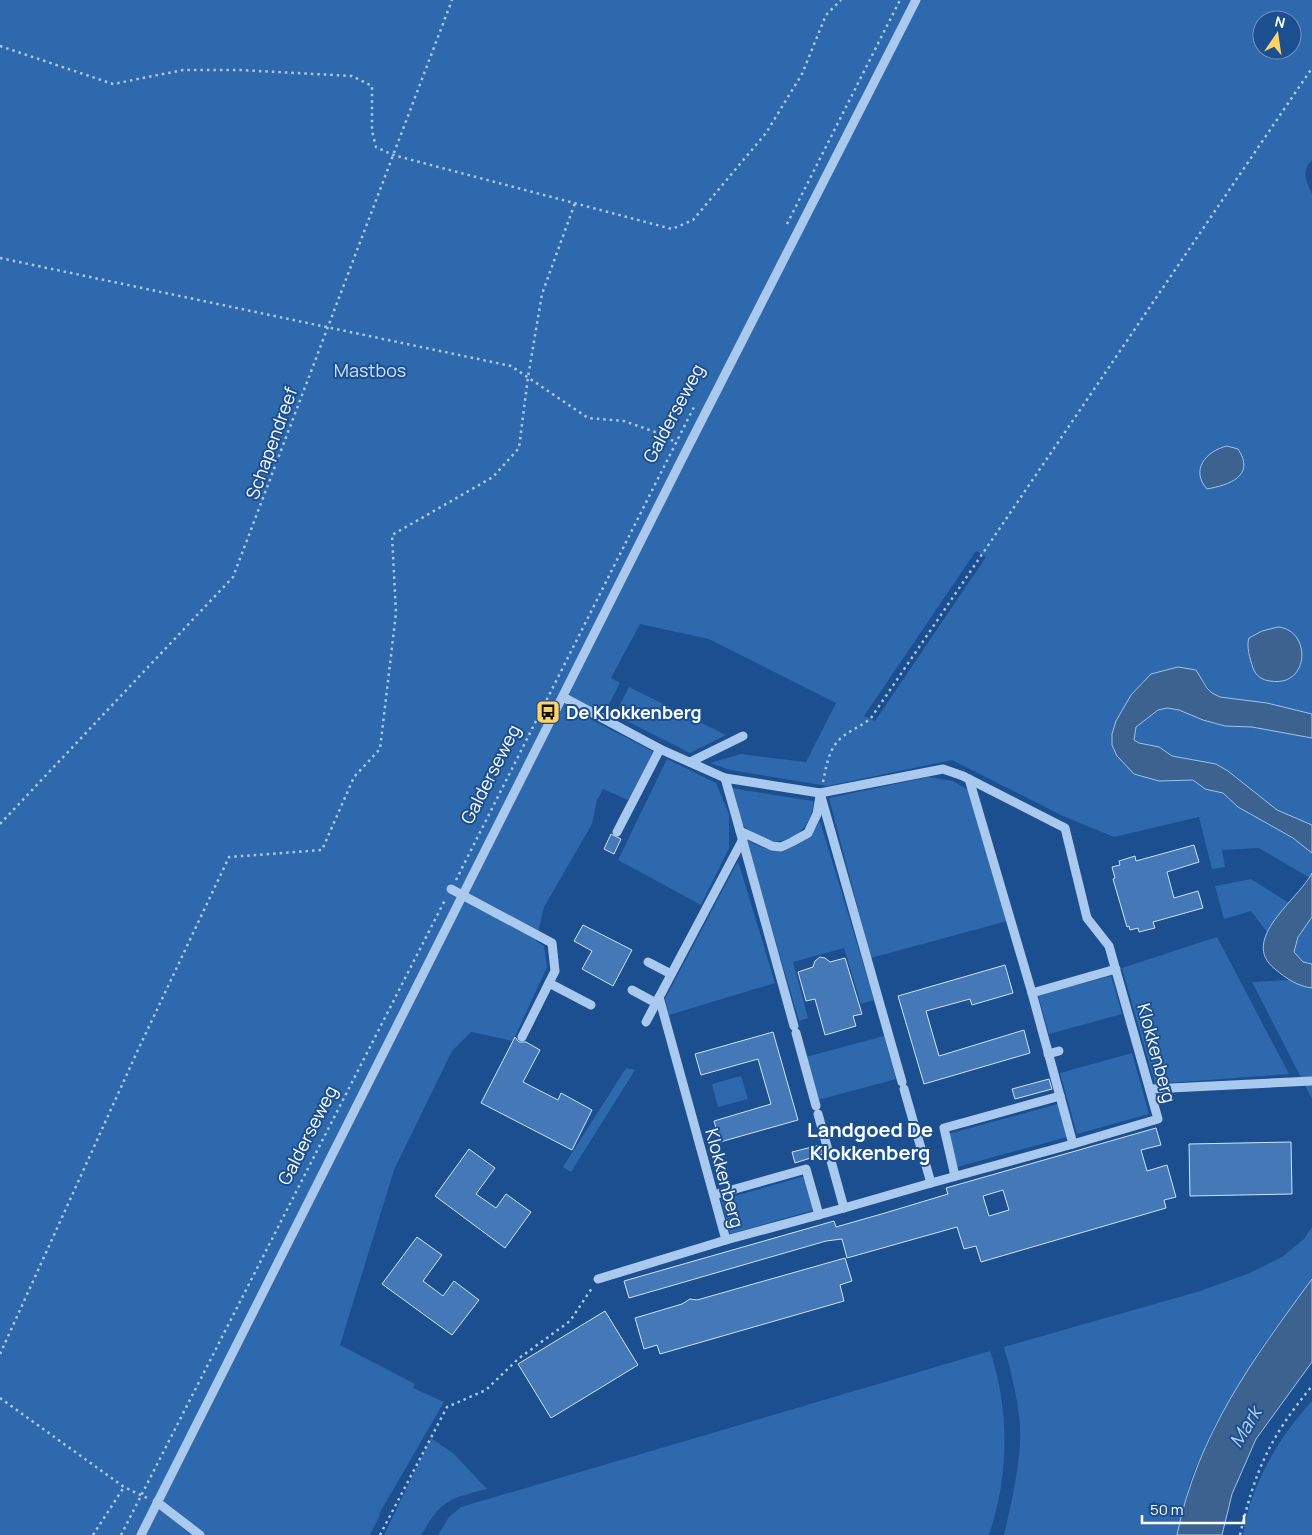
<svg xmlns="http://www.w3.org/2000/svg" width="1312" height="1535" viewBox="0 0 1312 1535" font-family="Manrope,sans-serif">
<rect width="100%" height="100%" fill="#1b4f8f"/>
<!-- green -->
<g fill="#2e69ad" fill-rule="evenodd">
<path d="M0 0H1312V160C1301 172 1306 181 1312 194V714L1267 703 1220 697 1212 693 1202 679 1178 667 1151 674 1131 695 1134 774 1159 781 1193 780 1205 789 1223 793 1238 807 1306 846 1312 853V873L1310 878 1259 848 1222 850 1225 867 1212 869 1199 817 1114 837 1063 816 952 760 827 786 730 770 710 763 740 754 806 762 836 703 709 639 640 624 611 678 620 683 606 710 597 706 590 719 654 752 628 800 603 789 597 800 592 824 544 907 536 941 544 946 547 967 513 1041 471 1032 452 1051 394 1170 340 1345 415 1384 413 1388 444 1402 379 1514 380 1515 370 1535H0ZM1262 20H1292V50H1262ZM976 551 986 557 875 721 864 716Z"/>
<path d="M629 687 726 735 690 753 615 715Z"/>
<path d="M1167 708 1179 710 1203 720 1225 726 1252 727 1312 738V825L1277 810 1229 771 1216 764 1172 756 1159 747 1139 743 1134 740 1136 727 1158 710Z"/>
<path d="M667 759 716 783 729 814V848L701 905 618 860Z"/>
<path d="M929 777 953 781 968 790 1007 921 871 958 829 798Z"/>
<path d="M731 788 813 801C814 822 796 843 773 841 761 840 751 831 742 825Z"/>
<path d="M820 821 874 1000 861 1004 844 948 793 962 808 1018 799 1021 746 839C774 858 803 852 820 821Z"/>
<path d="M738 861 775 983 669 1015 665 999Z"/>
<path d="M1251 879 1289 903 1267 932 1251 911 1224 919 1215 886Z"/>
<path d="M1312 917V964L1303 963 1294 952 1298 937Z"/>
<path d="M1217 937 1289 1074 1155 1084 1122 968Z"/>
<path d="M1111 976 1122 1014 1049 1034 1038 995Z"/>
<path d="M1288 980 1312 988V1099L1252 982Z"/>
<path d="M884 1036 896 1079 818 1100 806 1057Z"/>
<path d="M1132 1053 1149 1114 1077 1134 1060 1073Z"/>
<path d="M626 1068 635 1070 571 1172 563 1167Z"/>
<path d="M741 1076 748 1099 718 1107 712 1084Z"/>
<path d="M1058 1104 1067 1137 957 1167 948 1134Z"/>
<path d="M805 1176 814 1210 730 1234 721 1200Z"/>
<path d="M1312 1227V1279L1263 1345 1213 1428 1190 1481 1177 1535H1004C1011 1505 1018 1474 1020 1443 1022 1415 1012 1374 1004 1347L1197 1292 1250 1273 1282 1257 1304 1239Z"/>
<path d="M990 1351C1010 1411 1009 1475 989 1535H438L449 1517 461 1507Z"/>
<path d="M1312 1401V1535H1243C1250 1485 1279 1437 1312 1401Z"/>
<path d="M431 1438 454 1454 487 1489C447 1499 442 1500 421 1535H384Z"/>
</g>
<!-- water -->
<g fill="#3c6290" stroke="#9cc4f0">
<path d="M1227 446 1238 449C1256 476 1229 485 1207 489 1190 470 1206 451 1227 446Z"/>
<path d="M1278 627C1312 630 1310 688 1270 681 1262 680 1256 676 1253 668 1250 659 1246 646 1249 638L1262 631Z"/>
<path d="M1178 667 1196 670 1207 688 1212 693 1220 697 1267 703 1312 714V738L1252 727 1225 726 1203 720 1179 710 1167 708 1158 710 1136 727 1134 740 1139 743 1159 747 1172 756 1216 764 1228 771 1277 810 1312 825V853L1293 838 1238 807 1223 793 1205 789 1193 780 1159 781 1134 774 1117 756 1112 745V734L1116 721 1131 695 1151 674Z"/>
<path d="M1312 873V917L1298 937 1294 952 1303 962 1312 964V988C1297 986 1287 979 1275 969 1238 940 1299 899 1312 873Z"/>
<path d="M1312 1279V1362L1256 1439 1232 1494 1222 1535H1177C1197 1435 1253 1359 1312 1279Z"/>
</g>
<!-- building -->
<g fill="#4478b7" stroke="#cfe3fa" fill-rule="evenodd">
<path d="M611 834 621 839 614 854 604 849Z"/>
<path d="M1194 845 1199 862 1167 872 1174 898 1198 891 1203 908 1153 922 1155 928 1139 932 1138 928 1130 930 1129 926 1127 927 1113 879 1115 878 1112 867 1120 865 1119 861 1135 856 1136 861Z"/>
<path d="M583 925 632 950 613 986 582 969 592 951 574 941Z"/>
<path d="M820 957 825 958 830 962 845 958 862 1014 853 1016 856 1026 825 1035 815 999 806 1001 798 972 813 967 815 961Z"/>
<path d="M1005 965 1013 993 972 1005 970 999 926 1011 939 1056 1024 1030 1030 1053 924 1084 898 996Z"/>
<path d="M773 1032 798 1120 720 1142 714 1121 771 1104 758 1059 701 1075 695 1054Z"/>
<path d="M515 1037 519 1042H526L540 1050 523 1082 558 1100 561 1093 592 1110 572 1150 481 1103Z"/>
<path d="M1049 1079 1052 1089 1015 1099 1012 1089Z"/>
<path d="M1156 1128 1161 1145 1141 1150 1147 1171 1167 1165 1176 1197 1164 1200 1166 1208 981 1262 976 1246 964 1249 957 1227 847 1258 842 1239 826 1241 629 1298 624 1281 834 1221 836 1227 885 1213 948 1194 946 1188ZM1003 1190 1009 1210 989 1216 983 1196Z"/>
<path d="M1291 1142 1292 1194 1190 1196 1189 1144Z"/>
<path d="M820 1145 823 1154 795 1163 792 1152Z"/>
<path d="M469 1149 495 1168 476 1194 496 1208 506 1194 531 1212 505 1248 435 1196Z"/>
<path d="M417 1237 442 1255 423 1281 443 1296 454 1281 479 1300 452 1335 382 1284Z"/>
<path d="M845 1258 852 1281 840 1285 844 1301 660 1354 657 1345 644 1349 635 1318 682 1304 690 1299 697 1300Z"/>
<path d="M605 1311 638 1365 551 1418 518 1364Z"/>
</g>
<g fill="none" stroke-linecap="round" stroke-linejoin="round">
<!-- path -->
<g stroke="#a9c9ee" stroke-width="2.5" stroke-dasharray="2.5 4" stroke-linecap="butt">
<path d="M0 46 113 84 183 70H240L352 76 372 86V131L376 147 393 155 672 229 693 220 766 133 802 74 826 15 841 0"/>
<path d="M787 224 900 0"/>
<path d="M0 258 511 366 588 418 624 421 658 433 677 443"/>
<path d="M823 782C826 768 828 752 838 741 847 731 861 727 871 718L1312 68"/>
<path d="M0 824 233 577 452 0"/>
<path d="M456 880 694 407"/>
<path d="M0 1354 137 1052 229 857 322 850 354 777 380 749 396 613 392 535 493 477 519 448 528 377 542 294 575 203"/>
<path d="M0 1398 124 1487 147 1498"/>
<path d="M93 1535 124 1487"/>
<path d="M121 1535 446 898"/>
<path d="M380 1535 447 1407 486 1390 518 1359 570 1321 592 1288"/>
<path d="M1240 1535C1255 1470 1270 1437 1312 1386"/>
</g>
<!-- minor -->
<g stroke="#a9c9ee" stroke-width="9">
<path d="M563 697 660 749 725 778 820 793 943 769 963 776 1065 828 1087 918 1109 946 1158 1119 1073 1144 1032 993 1116 969"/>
<path d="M690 762 743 736"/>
<path d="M725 778 740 831 772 846 781 847 792 842 808 833 817 814 820 796"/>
<path d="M969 779 1032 993"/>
<path d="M820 793 902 1082"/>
<path d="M740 831 794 1026"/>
<path d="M617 832 660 749"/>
<path d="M451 889 552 943 555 971 522 1037"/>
<path d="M648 962 671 974"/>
<path d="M549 983 591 1005"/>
<path d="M632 990 656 1003"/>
<path d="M646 1022 743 839"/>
<path d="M796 1033 816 1106"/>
<path d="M1048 1054 1059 1051"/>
<path d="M1151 1089 1312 1081"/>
<path d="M818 1114 844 1208 931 1183 904 1089"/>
<path d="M955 1176 944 1128 1060 1096"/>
<path d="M931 1183 1073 1144"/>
<path d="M714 1195 806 1169 819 1215"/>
<path d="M726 1240 844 1208"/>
<path d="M598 1279 726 1240 659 997"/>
<path d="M157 1502 200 1535"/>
<path d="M141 1535 687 449 916 0"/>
</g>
</g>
<!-- icons -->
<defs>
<g id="bus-square" transform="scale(1.25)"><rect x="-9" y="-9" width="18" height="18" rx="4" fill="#ffd166" stroke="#1b4f8f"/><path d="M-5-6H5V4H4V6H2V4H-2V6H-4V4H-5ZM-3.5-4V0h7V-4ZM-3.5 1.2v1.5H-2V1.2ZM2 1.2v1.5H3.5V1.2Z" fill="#111"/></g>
</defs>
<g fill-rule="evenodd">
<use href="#bus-square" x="548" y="712"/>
</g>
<g text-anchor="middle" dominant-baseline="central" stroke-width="4" stroke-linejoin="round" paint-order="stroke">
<!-- park labels -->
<g font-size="18" fill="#cfe3fa" stroke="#1b4f8f">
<text x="370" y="370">Mastbos</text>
</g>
<!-- street labels -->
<g font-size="18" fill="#fff" stroke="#1b4f8f">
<text transform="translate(673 413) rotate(-62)">Galderseweg</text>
<text transform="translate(271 443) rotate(-70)">Schapendreef</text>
<text transform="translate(490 774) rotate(-63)">Galderseweg</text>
<text transform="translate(1157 1053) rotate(75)">Klokkenberg</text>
<text transform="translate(307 1135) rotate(-63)">Galderseweg</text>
<text transform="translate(725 1178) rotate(75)">Klokkenberg</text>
</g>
<!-- poi labels -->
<g font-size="18" font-weight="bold" fill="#fff" stroke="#1b4f8f" text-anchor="start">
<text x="566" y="712">De Klokkenberg</text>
</g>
<!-- water labels -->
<g font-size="19" font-style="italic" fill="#b5d3f5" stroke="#1b4f8f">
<text transform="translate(1245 1427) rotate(-59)">Mark</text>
</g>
<!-- quarter labels -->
<g font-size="20" font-weight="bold" fill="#fff" stroke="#1b4f8f">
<text x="870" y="1129">Landgoed De<tspan x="870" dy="23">Klokkenberg</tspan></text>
</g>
</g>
<!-- north arrow -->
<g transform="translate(1277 35) rotate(13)"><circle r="24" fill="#1b4f8f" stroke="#7695bc"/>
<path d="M0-4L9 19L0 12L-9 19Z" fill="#ffd166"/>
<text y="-8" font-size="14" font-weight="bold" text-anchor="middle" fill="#ffffff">N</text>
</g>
<!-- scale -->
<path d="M1142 1515v8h102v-8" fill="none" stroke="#ffffff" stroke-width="2.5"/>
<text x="1150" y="1515" font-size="15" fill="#ffffff" stroke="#1b4f8f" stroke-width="4" paint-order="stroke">50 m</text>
</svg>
